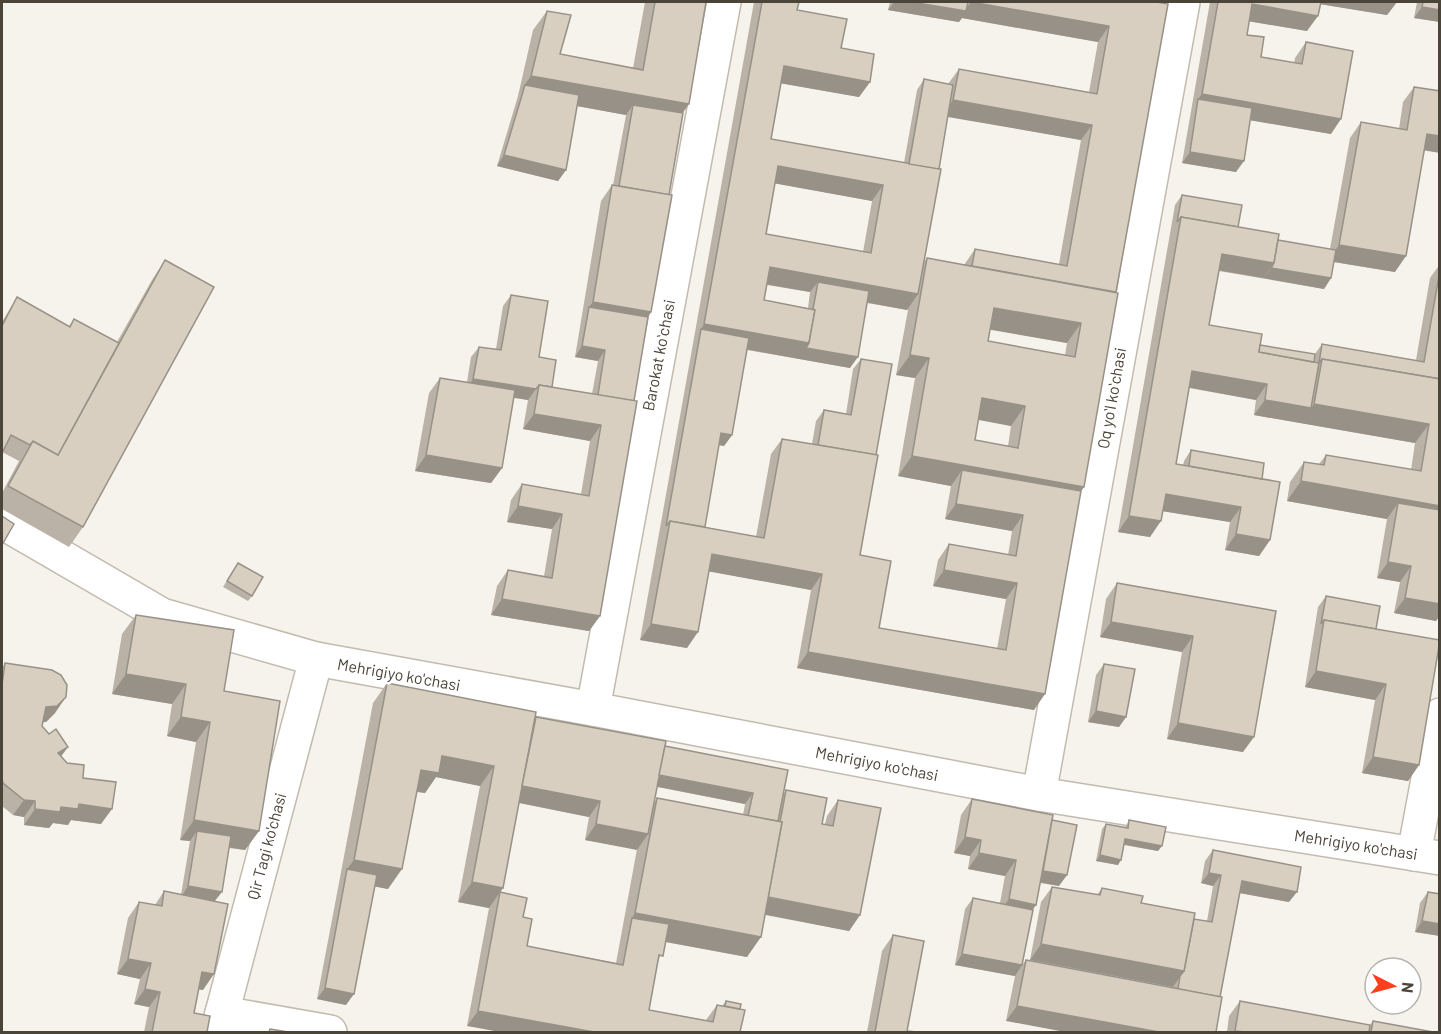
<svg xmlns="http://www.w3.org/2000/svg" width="1441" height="1034" viewBox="0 0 1441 1034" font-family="Barlow,sans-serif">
<rect width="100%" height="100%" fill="#f6f3ec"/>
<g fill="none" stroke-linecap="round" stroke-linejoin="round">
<!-- minor casing -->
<g stroke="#c2bbae" stroke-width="36">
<g id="minor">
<path d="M2 522 162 615 316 659 593 709 1039 794 1440 858"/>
<path d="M593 709 724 2"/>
<path d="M1039 794 1183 2"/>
<path d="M1414 854 1440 715"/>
<path d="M222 1013 330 1032"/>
<path d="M217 1032 316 659"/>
</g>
</g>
<!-- minor -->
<use href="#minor" stroke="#fff" stroke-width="33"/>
</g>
<!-- wall -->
<g fill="#bab2a6" fill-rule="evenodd">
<path d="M645 2H706L683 113 669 195 651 312 648 317 634 401 600 616 589 631 491 615 497 586 508 570 544 576 552 529 507 522 511 500 522 484 581 494 590 441 523 429 528 400 514 398 502 468 491 483 415 471 429 393 440 378 467 382 471 357 479 347 496 349 503 306 511 295 552 387 592 394 598 361 575 357 601 201 612 185H613L626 115 577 106 566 170 558 181 497 166 518 96 533 30 547 11 560 54 633 68Z"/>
<path d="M754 2H799L797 10 841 48 870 82 859 97 781 83 771 139 904 163 917 90 924 79 948 84 959 69 1089 92 1098 42 962 18 959 22 888 10 890 2H1166L1084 487 1081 491 1034 710 797 668 811 590 709 571 687 648 640 640ZM948 116 1081 140 1059 264 975 249 964 265 927 258 924 262ZM775 183 872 201 863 252 766 234ZM767 285 810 292 808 308 764 300ZM867 303 908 310 896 375 915 378 898 476 951 486 945 519 1012 531 1008 555 949 544 938 560 933 586 1006 599 997 649 879 628 860 555 876 455 861 359 853 369 846 414 824 410 816 421 812 444 782 439 771 454 756 537 705 527 719 445 724 446 732 435 747 350 850 368ZM990 329 1067 343 1065 355 988 341ZM978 419 1011 426 1008 446 975 440Z"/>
<path d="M1210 2H1397L1387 15 1320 4 1307 31 1249 21 1247 35 1261 57 1294 63 1295 58 1306 42 1331 134 1250 120 1236 172 1182 163Z"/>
<path d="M1417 2H1440V22L1414 18Z"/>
<path d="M1414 87 1424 151 1395 272 1334 262 1331 278 1324 289 1219 271 1209 325 1260 345 1315 354 1322 344 1416 360 1430 278 1440 264V615L1436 621 1394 613 1400 582 1377 578 1387 519 1287 501 1290 482 1304 462 1319 464 1326 455 1411 470 1415 443 1254 415 1256 400 1189 388 1176 464 1183 466 1184 461 1191 450 1262 479 1270 540 1259 556 1225 550 1230 522 1163 511 1150 537 1118 532 1175 205 1182 195 1238 227 1278 240 1330 249 1350 138 1361 122 1399 129 1403 102Z"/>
<path d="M165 260 83 527 69 547 2 509V493L19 461 2 452V322L17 297 69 326 74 319 117 342 152 280Z"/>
<path d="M238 563 252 596 248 601 223 587Z"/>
<path d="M1117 583 1276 611 1243 752 1167 739 1182 652 1100 637 1106 599Z"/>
<path d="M1326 596 1376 629 1419 765 1408 781 1362 773 1375 700 1305 687 1318 607Z"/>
<path d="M136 615 224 691 259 831 245 850 229 848 215 901 203 990 199 989 194 1013 207 1032H144L149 1007 134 1004 140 979 117 974 128 918 139 902 155 905 164 891 181 895 190 841 180 840 196 742 167 736 172 704 112 694 122 634Z"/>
<path d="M5 663 55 713 46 722H43L42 726 61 757 83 778 101 824 71 820 68 825 53 823 49 828 24 825V817L13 815 2 806V668Z"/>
<path d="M1104 664 1126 717 1119 727 1088 722 1096 675Z"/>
<path d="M387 683 665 746 783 795 786 790 822 824H825L827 816 838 800 860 915 849 931 765 914 747 957 665 942 658 962 649 1010 706 1020 717 1005 722 1006 726 1001 740 1009V1032L467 1026 489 908 458 902 480 786 436 777 425 793 417 792 388 889 374 886 346 1005 317 999 373 703ZM657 787 745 804 743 815 657 798 654 803ZM519 803 589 817 585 840 637 849 616 963 527 946 523 917 500 892 489 908 503 888Z"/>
<path d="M972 799 1052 820 1059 886 1040 883 1033 910 1022 965 1026 960 1172 988V987L1030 960 1041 902 1052 887 1097 895 1102 888 1141 903 1194 919 1207 921 1213 886 1201 883 1205 861 1213 850 1289 902 1240 893 1220 997 1006 1021 1015 976 955 965 965 909 973 898 1000 903 1005 876 968 869 970 856 954 853 961 815Z"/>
<path d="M1129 820 1158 851 1124 845 1118 865 1096 861 1102 829 1106 824 1125 828Z"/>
<path d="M1428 892 1440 936 1415 932 1420 903Z"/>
<path d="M893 935 907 1031 917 1032H867L882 951Z"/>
<path d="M1240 1001 1370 1025 1373 1021 1433 1032H1227L1229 1016Z"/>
</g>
<!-- shaded-wall -->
<g fill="#979187">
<path d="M894 2H911L964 11 971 2 1109 26 1098 42 962 18 959 22 888 10Z"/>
<path d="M1307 2H1397L1387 15Z"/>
<path d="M1252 4 1318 16 1307 31 1241 20Z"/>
<path d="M1422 7 1440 10V22L1414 18Z"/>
<path d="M784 66 870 82 859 97 773 82Z"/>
<path d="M531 76 689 104 675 124 633 105 626 115 522 96 525 85 517 95Z"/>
<path d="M1202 94 1341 119 1331 134 1196 111 1198 99Z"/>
<path d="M953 100 1092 125 1081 140 942 116Z"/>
<path d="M1427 134 1440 136V153L1416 149Z"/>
<path d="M1190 152 1244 161 1236 172 1182 163Z"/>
<path d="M504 155 566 170 558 181 497 166Z"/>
<path d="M778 166 883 185 872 201 767 182Z"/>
<path d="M1339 245 1406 256 1395 272 1328 261Z"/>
<path d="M1222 254 1274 263 1263 278 1211 269Z"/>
<path d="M770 267 918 294 907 310 816 293 818 282 810 292 759 283Z"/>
<path d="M1271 268 1331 278 1324 289 1263 278Z"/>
<path d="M593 302 651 312 641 328 589 307Z"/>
<path d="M994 308 1081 323 1067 343 980 328Z"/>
<path d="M704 324 809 343 858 357 850 368 699 341 701 329Z"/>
<path d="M582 346 605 350 598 361 575 357Z"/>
<path d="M910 355 929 358 915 378 896 375Z"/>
<path d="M1192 371 1267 384 1256 400 1181 386Z"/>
<path d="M473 379 536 389 528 400 466 389Z"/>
<path d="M982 398 1025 406 1011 426 968 418Z"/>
<path d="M1265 400 1311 408 1314 404 1429 424 1415 443 1254 415Z"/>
<path d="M534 414 601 425 590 441 523 429Z"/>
<path d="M721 433 732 435 724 446 714 444Z"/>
<path d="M426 455 502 468 491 483 415 471Z"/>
<path d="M912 456 1084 487 1070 507 962 470 951 486 898 476Z"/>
<path d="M1301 481 1440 506V528L1398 503 1387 519 1287 501Z"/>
<path d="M1166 494 1241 507 1230 522 1155 510Z"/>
<path d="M956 504 1023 515 1012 531 945 519Z"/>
<path d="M518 506 562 514 552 529 507 522Z"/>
<path d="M1129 516 1161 521 1150 537 1118 532Z"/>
<path d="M1236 534 1270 540 1259 556 1225 550Z"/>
<path d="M712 554 822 574 811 590 701 570Z"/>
<path d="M1388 562 1411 566 1400 582 1377 578Z"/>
<path d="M944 570 1017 583 1006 599 933 586Z"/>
<path d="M1405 598 1440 604V615L1436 621 1394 613Z"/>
<path d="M502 599 600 616 589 631 491 615Z"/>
<path d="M1111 622 1193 636 1182 652 1100 637Z"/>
<path d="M651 624 698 632 687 648 640 640Z"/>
<path d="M808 652 1045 694 1034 710 797 668Z"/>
<path d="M1316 671 1386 684 1375 700 1305 687Z"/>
<path d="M126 674 186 684 172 704 112 694Z"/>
<path d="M66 697 55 713 46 722 35 723 46 707Z"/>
<path d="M1096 711 1126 717 1119 727 1088 722Z"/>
<path d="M181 717 210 722 196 742 167 736Z"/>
<path d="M1178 723 1254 737 1243 752 1167 739Z"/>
<path d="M68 747 57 762 58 753Z"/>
<path d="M442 756 494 766 480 786 436 777 425 793 407 790 421 770Z"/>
<path d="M1373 757 1419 765 1408 781 1362 773Z"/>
<path d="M657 775 753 793 745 804 649 785Z"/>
<path d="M521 786 600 801 589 817 510 801Z"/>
<path d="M24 800 35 801 24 817 13 815Z"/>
<path d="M79 804 112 809 101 824 71 820 68 825 53 823 49 828 24 825 35 809Z"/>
<path d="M194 820 259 831 245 850 195 842 197 831 190 841 180 840Z"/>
<path d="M596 824 648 834 637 850 585 840Z"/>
<path d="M965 837 981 840 970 856 954 853Z"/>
<path d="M1125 839 1162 846 1158 851 1121 844Z"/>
<path d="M979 853 1016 860 1005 876 968 869Z"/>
<path d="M1100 855 1121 860 1118 865 1096 861Z"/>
<path d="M354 860 402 869 388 889 345 881 347 869Z"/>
<path d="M1040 870 1067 875 1059 886 1033 881Z"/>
<path d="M1209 873 1221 875 1213 886 1201 883Z"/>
<path d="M1242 881 1297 892 1289 902 1234 892Z"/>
<path d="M472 882 503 888 489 908 458 902Z"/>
<path d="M188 886 222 892 214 902 181 897Z"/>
<path d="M766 897 860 915 849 931 755 913Z"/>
<path d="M1009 899 1036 905 1025 921 998 915Z"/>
<path d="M635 913 761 937 747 957 629 935 632 918Z"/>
<path d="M1422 921 1440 924V936L1415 932Z"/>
<path d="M1041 944 1184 971 1173 987 1030 960Z"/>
<path d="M962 954 1022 965 1015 976 955 965Z"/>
<path d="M128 959 151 963 140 979 117 974Z"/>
<path d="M202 972 214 974 203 990 192 988Z"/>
<path d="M325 988 354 994 346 1005 317 999Z"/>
<path d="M145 989 160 992 149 1007 134 1004Z"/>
<path d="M1017 1006 1159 1032H1065L1006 1021Z"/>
<path d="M478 1011 594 1032H500L467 1026Z"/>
</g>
<!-- building -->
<g fill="#d8cfc1" stroke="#979187" stroke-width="1.5" fill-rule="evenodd">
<path d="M655 2H706L689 104 531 76 547 11 571 15 560 54 643 70Z"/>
<path d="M762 2H799L797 10 847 19 841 48 874 54 870 82 784 66 771 139 941 169 918 294 770 267 764 300 815 310 809 343 704 324ZM778 166 883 185 871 253 766 234Z"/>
<path d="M911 2H968L966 11Z"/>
<path d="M971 2H1157L1168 4 1116 292 972 266 975 249 1067 266 1092 125 953 100 959 69 1097 94 1109 26Z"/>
<path d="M1218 2H1321L1318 16 1252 4 1247 35 1264 37 1261 57 1302 64 1306 42 1353 51 1341 119 1202 94Z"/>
<path d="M1423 2H1440V10L1422 7Z"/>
<path d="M924 79 953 85 939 169 909 164Z"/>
<path d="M525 85 579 95 566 170 504 155Z"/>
<path d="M1414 87 1440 91V136L1427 134 1406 256 1339 245 1361 122 1407 130Z"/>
<path d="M1198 99 1252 108 1244 161 1190 152Z"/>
<path d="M633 105 683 113 669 195 619 186Z"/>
<path d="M612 185 672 195 651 312 593 302Z"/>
<path d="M1182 195 1242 205 1238 227 1181 217 1177 222Z"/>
<path d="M1181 217 1279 234 1274 263 1222 254 1209 325 1262 334 1259 352 1319 363 1311 408 1265 400 1267 384 1192 371 1176 464 1280 482 1270 540 1236 534 1241 507 1166 494 1161 521 1129 516Z"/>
<path d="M1278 240 1336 250 1331 278 1271 268 1274 263Z"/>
<path d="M927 258 1118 293 1084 487 912 456 929 358 910 355ZM994 308 1081 323 1075 357 988 341ZM982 398 1025 406 1018 448 975 440Z"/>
<path d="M165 260 214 287 83 527 8 486 33 441 58 455Z"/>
<path d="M1440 270V379L1322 359 1319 363 1322 344 1424 362Z"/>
<path d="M818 282 869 291 858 357 806 348 809 343 815 310 813 309Z"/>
<path d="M511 295 548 301 539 357 556 360 552 387 539 385 536 389 473 379 479 347 501 350Z"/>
<path d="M17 297 70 327 74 319 119 343 58 455 33 441 30 445 11 435 3 451 2 450V326Z"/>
<path d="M589 307 648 317 634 401 598 395 605 350 582 346Z"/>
<path d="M701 329 749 338 732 435 721 433 705 527 670 521 666 526Z"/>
<path d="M1260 345 1315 354 1314 362 1259 352Z"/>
<path d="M861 359 892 364 876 455 818 445 824 410 851 415Z"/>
<path d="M1322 359 1440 379V506L1301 481 1304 462 1324 465 1326 455 1421 471 1429 424 1314 404Z"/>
<path d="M440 378 515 390 502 468 426 455Z"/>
<path d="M539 385 637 401 600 616 502 599 508 570 552 578 562 514 518 506 522 484 589 496 601 425 534 414Z"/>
<path d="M782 439 878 455 860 555 891 561 879 628 1006 650 1017 583 944 570 949 544 1016 556 1023 515 956 504 962 470 1081 491 1045 694 808 652 822 574 712 554 698 632 651 624 670 521 764 538Z"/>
<path d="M1191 450 1264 463 1262 479 1189 466Z"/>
<path d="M1398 503 1440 510V604L1405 598 1411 566 1388 562Z"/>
<path d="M2 516 14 524 2 545Z"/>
<path d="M238 563 263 577 252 596 227 581Z"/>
<path d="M1117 583 1276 611 1254 737 1178 723 1193 636 1111 622Z"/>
<path d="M1326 596 1380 606 1376 629 1324 620 1321 624Z"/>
<path d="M136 615 234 630 224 691 280 701 259 831 194 820 210 722 181 717 186 684 126 674Z"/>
<path d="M1324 620 1440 640 1419 765 1373 757 1386 684 1316 671Z"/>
<path d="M5 663 52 670 61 675 67 685 66 697 57 706 46 707 42 726 49 734 56 729 68 747 58 753 67 763 84 765 83 778 116 782 112 809 79 804 78 809 61 807 60 812 35 809V801L24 800 3 783 2 779V685Z"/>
<path d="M1104 664 1135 669 1126 717 1096 711Z"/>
<path d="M387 683 536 712 503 888 472 882 494 766 442 756 439 773 421 770 402 869 354 860Z"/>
<path d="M536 717 666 741 648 834 596 824 600 801 522 786Z"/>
<path d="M665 746 788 770 778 821 748 816 753 793 659 775Z"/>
<path d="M786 790 827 798 822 824 833 826 838 800 881 808 860 915 768 897 782 822H780Z"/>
<path d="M657 798 782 822 761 937 635 913Z"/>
<path d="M972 799 1053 815 1036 905 1009 899 1016 860 979 853 981 840 965 837Z"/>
<path d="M1052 820 1077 825 1067 875 1043 871Z"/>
<path d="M1129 820 1166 827 1162 846 1125 839 1121 860 1100 855 1106 824 1128 828Z"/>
<path d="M197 831 231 836 222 892 188 886Z"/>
<path d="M1213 850 1301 867 1297 892 1242 881 1220 997 1178 989 1180 976 1184 971 1194 919 1212 922 1221 875 1209 873Z"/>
<path d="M347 869 377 875 354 994 325 988Z"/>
<path d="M1052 887 1100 895 1102 888 1143 896 1141 903 1195 913 1184 971 1041 944Z"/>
<path d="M164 891 228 904 214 974 202 972 194 1013 210 1016 207 1032H152L160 992 145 989 151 963 128 959 139 902 162 906Z"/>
<path d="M500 892 527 898 523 917 532 919 527 946 623 965 632 918 669 924 663 956 659 955 649 1010 713 1022 717 1005 745 1010 740 1032H594L478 1011Z"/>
<path d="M1428 892 1440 894V924L1422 921Z"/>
<path d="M973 898 1033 910 1022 965 962 954Z"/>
<path d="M893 935 924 941 907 1031 917 1032H875Z"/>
<path d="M1026 960 1222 997 1216 1032H1159L1017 1006Z"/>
<path d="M726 1001 741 1004 740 1009 725 1006Z"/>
<path d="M1240 1001 1370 1025 1369 1032H1245L1235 1031Z"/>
<path d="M1373 1021 1433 1032H1371Z"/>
<path d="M270 1029 288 1032H269Z"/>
</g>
<g text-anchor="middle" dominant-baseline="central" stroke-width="5" stroke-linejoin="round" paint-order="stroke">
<!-- street labels -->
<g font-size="16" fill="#4b4439" stroke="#fff">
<text transform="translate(658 355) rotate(-79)">Barokat koʻchasi</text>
<text transform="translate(1111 398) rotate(-80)">Oq yoʻl koʻchasi</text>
<text transform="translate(399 674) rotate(10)">Mehrigiyo ko'chasi</text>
<text transform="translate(877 763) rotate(11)">Mehrigiyo ko'chasi</text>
<text transform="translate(1356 844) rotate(9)">Mehrigiyo ko'chasi</text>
<text transform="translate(266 846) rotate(-75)">Qir Tagi ko'chasi</text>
</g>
</g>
<!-- border -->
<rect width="1441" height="1034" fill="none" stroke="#4b4439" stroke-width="6"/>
<!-- north arrow -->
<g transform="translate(1393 986) rotate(96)"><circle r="28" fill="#ffffff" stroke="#b7b4b0" stroke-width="1.5"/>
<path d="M0-4.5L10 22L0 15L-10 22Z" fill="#fc3f1d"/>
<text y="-9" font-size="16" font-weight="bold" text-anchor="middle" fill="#4b4439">N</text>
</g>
</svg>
